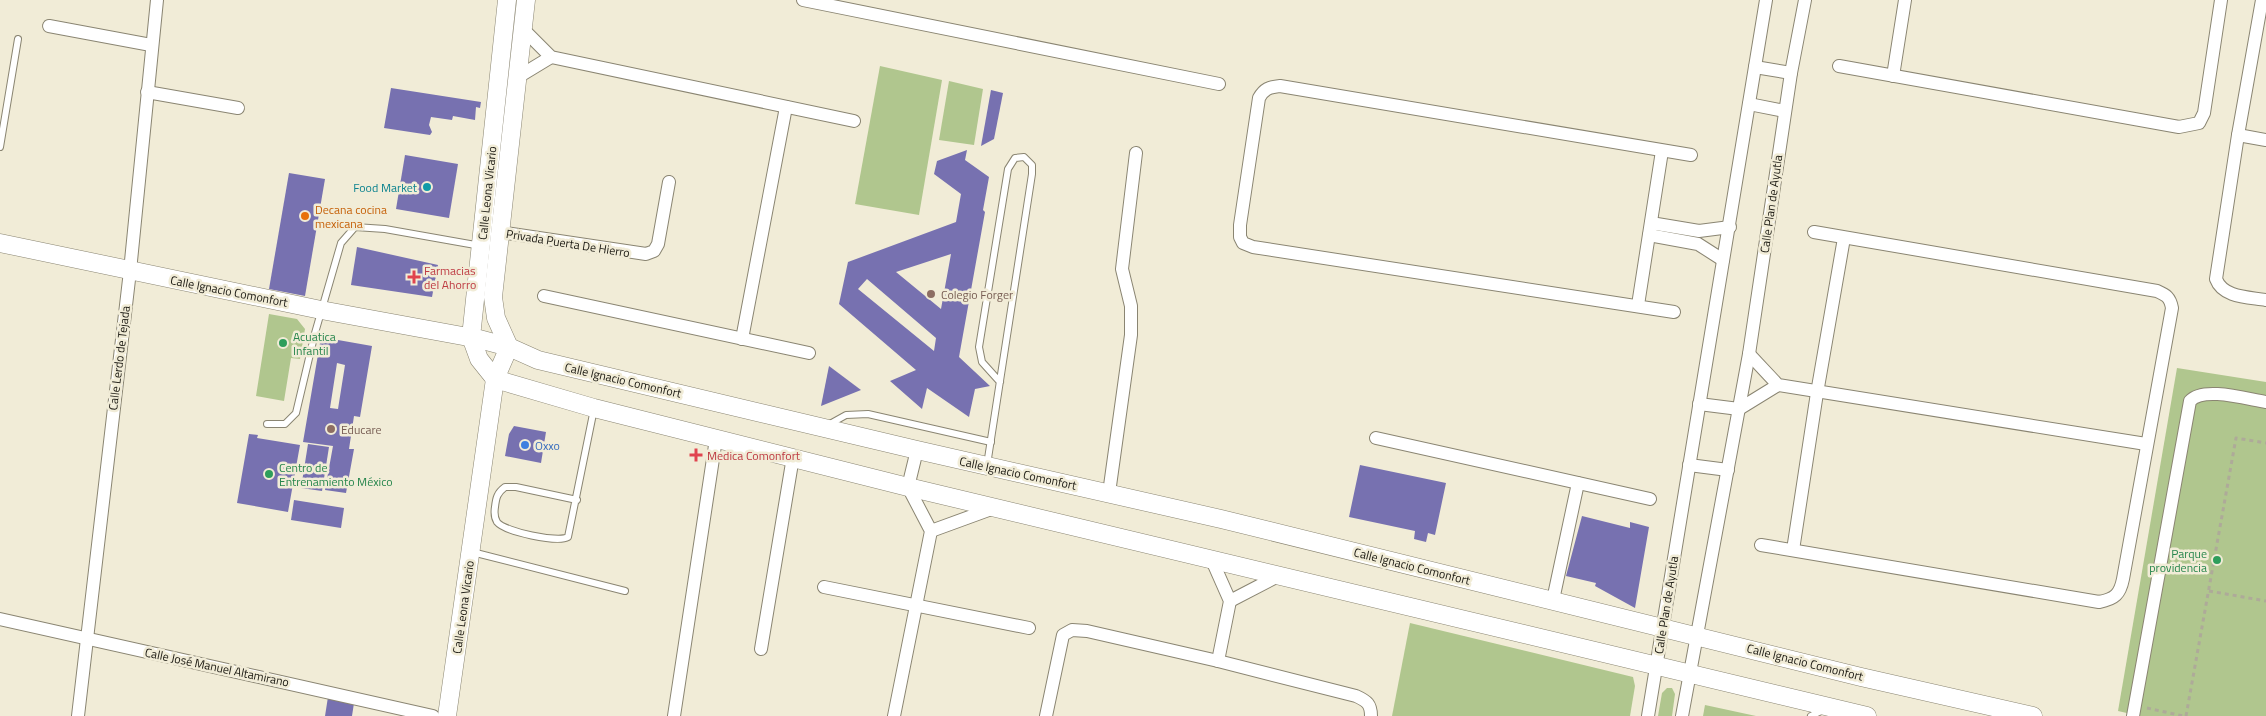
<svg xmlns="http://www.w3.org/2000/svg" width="2266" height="716" viewBox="0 0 2266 716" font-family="'Titillium Web',sans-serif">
<rect width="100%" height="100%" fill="#f1ecd7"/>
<!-- green -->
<g fill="#b0c68e">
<path d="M880 66 942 80 919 215 855 204Z"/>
<path d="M949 81 983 89 974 145 939 140Z"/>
<path d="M269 314 297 319 305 329 300 359 291 358 284 401 256 396Z"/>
<path d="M2177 368 2266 382V716H2140L2118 711Z"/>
<path d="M1410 623 1633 677 1635 686 1630 716H1392Z"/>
<path d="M1667 688H1672L1675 694 1672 716H1658L1662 693Z"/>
<path d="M1705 705 1756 716H1703Z"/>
</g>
<!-- building -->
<g fill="#7771b0" fill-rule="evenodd">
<path d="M391 88 481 102 480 108 476 107 475 120 453 116 452 120 431 117 429 125 432 132 430 135 384 128Z"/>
<path d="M991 90 1003 93 994 139 981 146Z"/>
<path d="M967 150 965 160 989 177 983 210 985 212 959 357 990 386 975 389 969 417 927 388 922 409 890 381 916 370 839 304 848 262 956 222 961 194 934 174 937 161ZM951 254 941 309 896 272ZM867 279 936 338 934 351 858 289Z"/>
<path d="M405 155 458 164 449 218 396 209Z"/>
<path d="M289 173 325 179 305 296 269 289Z"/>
<path d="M357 247 438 265 432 297 351 285Z"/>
<path d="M321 337 372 346 360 417 354 416 349 449H354L346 493 325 490 333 446 303 442ZM337 363 345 365 338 409 330 408Z"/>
<path d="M829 366 861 390 821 406Z"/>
<path d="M514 426 546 432 541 463 505 456 509 434Z"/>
<path d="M249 434 258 435 257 438 300 445 288 512 237 503Z"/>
<path d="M308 444 329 447 322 491 301 488Z"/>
<path d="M1360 465 1446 483 1435 535 1428 533 1426 542 1414 539 1415 531 1349 517Z"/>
<path d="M294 500 344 508 341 528 291 520Z"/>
<path d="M1582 516 1630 528V522L1649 527 1635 608 1595 586 1596 583 1566 576Z"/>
<path d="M328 697 354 703 352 716H325Z"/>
</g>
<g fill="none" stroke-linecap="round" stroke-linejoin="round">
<!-- lane casing -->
<g stroke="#8a8572" stroke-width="8">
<g id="lane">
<path d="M0 147 18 39"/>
<path d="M267 424H285L296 413 315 333 341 243 355 227 385 229 481 246"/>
<path d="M828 425 846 415 868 414 991 442"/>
<path d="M987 465 1032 174V165L1024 157 1015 158 1008 169 979 347 982 362 1000 382"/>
<path d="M577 500 516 487H505C497 493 496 498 495 507 494 513 494 517 497 522 505 532 558 543 568 537L594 409"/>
<path d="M472 552 625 591"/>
<path d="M1811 716 1823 710"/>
</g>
</g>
<!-- street casing -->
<g stroke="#8a8572" stroke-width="14">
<g id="street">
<path d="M803 0 1219 84"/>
<path d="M2262 0 2238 135 2216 279C2223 298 2249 297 2266 300"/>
<path d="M49 26 151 45"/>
<path d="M524 30 551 57 854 121"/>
<path d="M1839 66 2179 127 2199 123 2204 113 2221 0"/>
<path d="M1755 67 1791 73"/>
<path d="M1893 76 1905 0"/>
<path d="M518 77 551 57"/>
<path d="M147 92 238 108"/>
<path d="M1749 104 1785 111"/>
<path d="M2238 135 2266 140"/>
<path d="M1651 223 1699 231 1730 227"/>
<path d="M500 232 646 254 654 251 658 244 669 182"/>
<path d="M1649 235 1698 244 1723 260"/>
<path d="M544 296 809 353"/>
<path d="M1638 305 1662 151"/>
<path d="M1674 312 1253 247 1243 243 1240 237V225L1259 98C1264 89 1269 87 1280 86L1691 155"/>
<path d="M742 339 786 107"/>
<path d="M1749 354 1778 385 2146 444"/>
<path d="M1699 404 1739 409 1778 385"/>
<path d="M1376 438 1650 499"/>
<path d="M1689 465 1728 470"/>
<path d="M1109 493 1131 335V306L1122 269 1136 153"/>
<path d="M931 531 994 508"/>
<path d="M1761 545 2099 602C2115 599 2120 594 2123 579L2172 308C2170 297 2166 295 2157 291L1814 232"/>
<path d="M1793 550 1817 393 1844 238"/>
<path d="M1211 558 1230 601 1218 661"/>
<path d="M824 587 1029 628"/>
<path d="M1553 600 1578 483"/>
<path d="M1230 601 1280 575"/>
<path d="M0 619 433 716"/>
<path d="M761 649 793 457"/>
<path d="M78 716 130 271 157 0"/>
<path d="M674 716 716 439"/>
<path d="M894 716 931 531 908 487 917 450"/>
<path d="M1046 716 1063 635 1072 630 1087 631 1218 661 1356 696C1367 701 1371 704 1371 716"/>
<path d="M1648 716 1766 0"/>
<path d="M1682 716 1749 354 1791 73 1805 0"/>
<path d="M2133 716 2190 401C2203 386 2247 399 2266 402"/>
</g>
</g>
<!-- secondary casing -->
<g stroke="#8a8572" stroke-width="19">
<g id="secondary">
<path d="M0 243 321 310 479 339 509 347 538 360 917 450 1221 519 1861 677 2033 716"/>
<path d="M509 347 496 318 493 297 526 0"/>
<path d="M495 379 594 408 908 487 1867 716"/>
<path d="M495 379 479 359 471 337 507 0"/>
<path d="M447 716 495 379 509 347"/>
</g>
</g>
<!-- path -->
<g stroke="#aeaa99" stroke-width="3" stroke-dasharray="4 4" stroke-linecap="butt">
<path d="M2209 591 2266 601"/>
<path d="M2147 708 2183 716"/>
<path d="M2186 716 2236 438 2266 443"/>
</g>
<!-- lane -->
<use href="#lane" stroke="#fff" stroke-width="6"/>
<!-- street -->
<use href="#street" stroke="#fff" stroke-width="12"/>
<!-- secondary -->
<use href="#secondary" stroke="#fff" stroke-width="18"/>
</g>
<!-- markers -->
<circle fill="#0f9aa8" stroke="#f1ecd7" stroke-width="2" cx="427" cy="187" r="5"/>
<circle fill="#e8710a" stroke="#f1ecd7" stroke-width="2" cx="305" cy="216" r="5"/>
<g fill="#e0444e" stroke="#f1ecd7" stroke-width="2">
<path d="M411.5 269.5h5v5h5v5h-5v5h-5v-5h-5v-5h5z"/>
<path d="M693.5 447.5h5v5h5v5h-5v5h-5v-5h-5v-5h5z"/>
</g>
<g fill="#8d6e63" stroke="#f1ecd7" stroke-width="2">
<circle cx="931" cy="294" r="5"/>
<circle cx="331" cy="429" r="5"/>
</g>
<g fill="#2e9e5b" stroke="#f1ecd7" stroke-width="2">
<circle cx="283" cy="343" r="5"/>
<circle cx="269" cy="474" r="5"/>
<circle cx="2217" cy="560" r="5"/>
</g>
<circle fill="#3f7fe0" stroke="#f1ecd7" stroke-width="2" cx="525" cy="445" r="5"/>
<g text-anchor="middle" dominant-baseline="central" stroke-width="5" stroke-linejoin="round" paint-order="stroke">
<!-- culture labels -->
<g font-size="12" fill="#0d838f" stroke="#f1ecd7" text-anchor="end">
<text x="417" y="187">Food Market</text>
</g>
<!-- street labels -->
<g font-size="12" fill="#191710" stroke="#f1ecd7">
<text transform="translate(487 193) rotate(-84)">Calle Leona Vicario</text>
<text transform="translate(1771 204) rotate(-82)">Calle Plan de Ayutla</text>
<text transform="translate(568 243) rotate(9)">Privada Puerta De Hierro</text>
<text transform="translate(229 291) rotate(11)">Calle Ignacio Comonfort</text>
<text transform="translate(119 358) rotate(-83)">Calle Lerdo de Tejada</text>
<text transform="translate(623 380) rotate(13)">Calle Ignacio Comonfort</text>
<text transform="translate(1018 473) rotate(12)">Calle Ignacio Comonfort</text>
<text transform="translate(1412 566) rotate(14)">Calle Ignacio Comonfort</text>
<text transform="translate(1666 605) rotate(-81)">Calle Plan de Ayutla</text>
<text transform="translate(463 607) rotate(-82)">Calle Leona Vicario</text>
<text transform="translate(1805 662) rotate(14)">Calle Ignacio Comonfort</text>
<text transform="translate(217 667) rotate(12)">Calle José Manuel Altamirano</text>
</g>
<!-- food labels -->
<g font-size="12" fill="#c56008" stroke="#f1ecd7" text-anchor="start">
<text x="315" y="209">Decana cocina<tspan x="315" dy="14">mexicana</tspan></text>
</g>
<!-- health labels -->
<g font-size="12" fill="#be3a42" stroke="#f1ecd7" text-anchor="start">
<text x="424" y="270">Farmacias<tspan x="424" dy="14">del Ahorro</tspan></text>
<text x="707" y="455">Medica Comonfort</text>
</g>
<!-- education labels -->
<g font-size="12" fill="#785e54" stroke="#f1ecd7" text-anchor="start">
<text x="941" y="294">Colegio Forger</text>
<text x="341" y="429">Educare</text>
</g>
<!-- leisure labels -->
<g font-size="12" fill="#27864d" stroke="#f1ecd7" text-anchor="start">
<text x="293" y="336">Acuatica<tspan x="293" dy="14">Infantil</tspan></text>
<text x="279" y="467">Centro de<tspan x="279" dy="14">Entrenamiento México</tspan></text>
<text x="2207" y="553" text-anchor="end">Parque<tspan x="2207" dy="14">providencia</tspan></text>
</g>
<!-- shop labels -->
<g font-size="12" fill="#366cbe" stroke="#f1ecd7" text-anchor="start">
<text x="535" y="445">Oxxo</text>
</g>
</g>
</svg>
